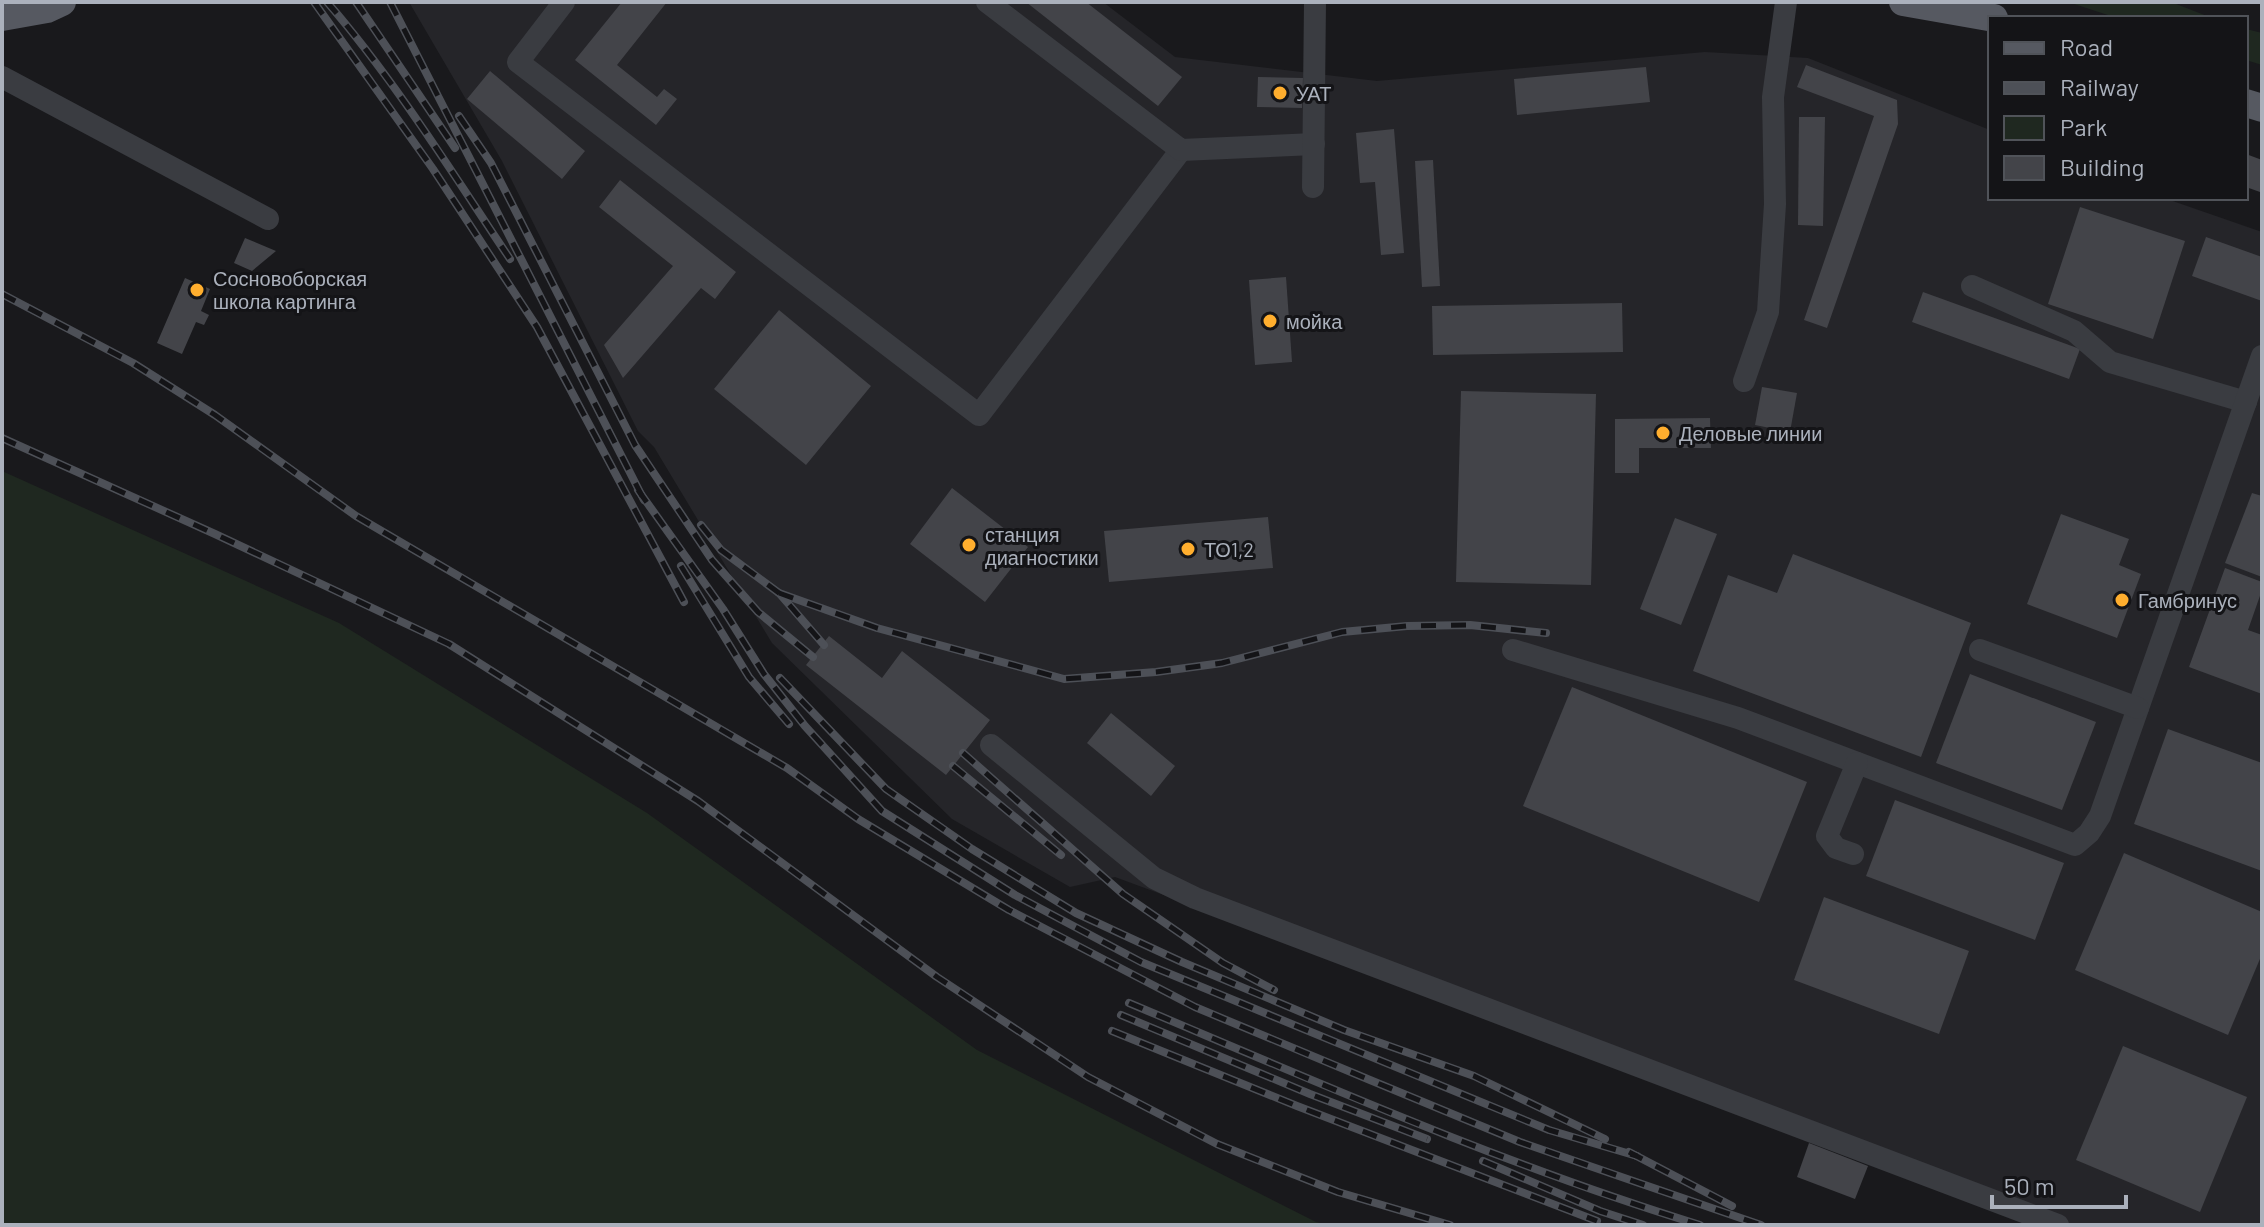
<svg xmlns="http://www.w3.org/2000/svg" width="2264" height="1227" viewBox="0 0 2264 1227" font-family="Barlow,sans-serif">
<rect width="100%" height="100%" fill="#19191c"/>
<!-- built -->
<path fill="#252529" d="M409 2H1103L1175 57 1377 81 1705 52 1808 58 1990 130V198H2164L2262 232V1225H2047L1979 1196 1115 877 1070 887 952 819 772 643 654 447 638 431 502 161Z"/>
<!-- green -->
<g fill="#1f2820">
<path d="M2068 2H2171L2212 18H2117Z"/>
<path d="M2246 29 2262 33V65L2246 60Z"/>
<path d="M2 471 339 623 647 813 977 1050 1316 1222 1330 1225H2Z"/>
</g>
<!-- building -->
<g fill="#434449">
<path d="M622 2H667L617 65 657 97 664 89 677 99 656 125 575 60Z"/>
<path d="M1026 2H1086L1182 77 1158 106Z"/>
<path d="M1806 65 1897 100 1898 124 1827 328 1804 320 1874 116 1797 87Z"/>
<path d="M1646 67 1650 102 1517 115 1514 79Z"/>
<path d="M490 71 585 151 562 179 467 99Z"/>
<path d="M1258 77 1303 78 1302 108 1257 107Z"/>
<path d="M1799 117H1825L1823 226 1798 225Z"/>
<path d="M1394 129 1404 253 1381 255 1375 182 1360 183 1356 133Z"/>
<path d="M2246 154 2262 160 2260 192 2246 187Z"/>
<path d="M1433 160 1440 286 1422 287 1415 161Z"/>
<path d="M620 180 736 272 715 299 701 288 623 378 604 345 673 266 599 207Z"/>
<path d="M2080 207 2185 241 2153 339 2048 304Z"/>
<path d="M2206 237 2262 257V301L2192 276Z"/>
<path d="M245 238 276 251 252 271 234 263Z"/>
<path d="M1286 277 1292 362 1255 365 1249 280Z"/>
<path d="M185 278 210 289 201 311 209 315 204 325 196 322 182 354 157 343Z"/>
<path d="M1923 292 2080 349 2069 379 1912 322Z"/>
<path d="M1622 303 1623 352 1433 355 1432 306Z"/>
<path d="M779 310 871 386 806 465 714 389Z"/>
<path d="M1762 387 1797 393 1790 432 1755 425Z"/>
<path d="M1461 391 1596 394 1591 585 1456 582Z"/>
<path d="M1710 418 1711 448H1639V473H1615V419Z"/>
<path d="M952 488 1028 547 985 602 910 544Z"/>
<path d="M2252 493 2262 496V577L2225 563Z"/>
<path d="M2061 514 2129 539 2119 565 2141 574 2117 638 2027 604Z"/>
<path d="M1268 517 1273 568 1109 582 1104 531Z"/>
<path d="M1675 518 1717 534 1681 625 1640 609Z"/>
<path d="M1793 554 1971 623 1921 757 1693 671 1728 575 1777 593Z"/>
<path d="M2225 568 2262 582V590L2248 630 2262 635V694L2189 667Z"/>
<path d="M829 636 882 678 902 651 990 720 946 775 806 665Z"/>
<path d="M1970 674 2096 722 2062 810 1936 763Z"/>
<path d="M1572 687 1807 782 1759 902 1523 806Z"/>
<path d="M1111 713 1175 766 1151 796 1087 743Z"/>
<path d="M2168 729 2262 763V871L2134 824Z"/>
<path d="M1895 800 2064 863 2035 940 1866 876Z"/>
<path d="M2124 853 2262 912V954L2228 1035 2075 970Z"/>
<path d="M1824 897 1969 951 1939 1034 1794 980Z"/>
<path d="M2123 1046 2247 1097 2200 1212 2076 1160Z"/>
<path d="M1809 1143 1868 1166 1855 1199 1797 1177Z"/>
</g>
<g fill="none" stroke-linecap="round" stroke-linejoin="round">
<!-- minor -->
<g stroke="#3a3c41" stroke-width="22">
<path d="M564 2 518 62 979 415 1181 150"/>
<path d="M987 2 1181 150 1314 144"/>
<path d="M2 77 268 219"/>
<path d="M1313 187 1315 2"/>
<path d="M1972 286 2074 331 2110 362 2246 402"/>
<path d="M1744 381 1768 312 1775 204 1773 97 1786 2"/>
<path d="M1513 650 1738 718 2075 845 2089 833 2100 816 2262 356"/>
<path d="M1980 650 2138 708"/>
<path d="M991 745 1154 878 1195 898 2058 1225"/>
<path d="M1853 854 1836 848 1827 836 1857 763"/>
</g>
<!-- major -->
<g stroke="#565961" stroke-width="28">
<path d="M1903 2 1994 18"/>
<path d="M2 17 47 9 62 2"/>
<path d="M2246 103 2262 108"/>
</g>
<!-- rail casing -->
<g stroke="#4d5057" stroke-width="8">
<g id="rail">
<path d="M314 2 433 169 537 327 684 602"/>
<path d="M327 2C396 82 451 171 510 259"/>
<path d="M356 2 455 148"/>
<path d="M390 2 644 500"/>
<path d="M459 116 491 163 635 445 712 560 758 612 813 657"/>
<path d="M2 294 133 363 215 415 356 516 787 768 858 819 1009 910 1195 1007 1370 1080 1520 1142 1761 1225"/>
<path d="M2 438 215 534 449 644 698 801 937 977 1088 1077 1217 1144 1338 1192 1450 1225"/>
<path d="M638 490 723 609 764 674 805 726 882 811 1015 895 1141 962 1549 1130 1637 1156"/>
<path d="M701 525 721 550 779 593 824 645"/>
<path d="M681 566 749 677 789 724"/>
<path d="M779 593 877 628 1064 679 1156 672 1222 663 1342 632 1407 626 1470 625 1546 633"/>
<path d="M780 678 886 789 972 849 1076 913 1182 962 1344 1030 1474 1076 1605 1139"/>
<path d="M963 753 1123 894 1223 963 1274 990"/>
<path d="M953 766 1061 855"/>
<path d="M1129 1003C1317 1082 1504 1165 1700 1225"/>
<path d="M1121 1015 1310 1094 1427 1139"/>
<path d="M1112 1031 1297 1106 1597 1221"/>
<path d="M1629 1152 1732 1206"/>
<path d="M1483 1161 1600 1211 1643 1225"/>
</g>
</g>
<!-- rail -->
<use href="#rail" stroke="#141417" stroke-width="5" stroke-dasharray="15" stroke-linecap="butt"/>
</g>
<!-- markers -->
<g fill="#ffae2e" stroke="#141417" stroke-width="3">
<circle cx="1280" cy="93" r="8"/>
<circle cx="197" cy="290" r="8"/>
<circle cx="1270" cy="321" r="8"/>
<circle cx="1663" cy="433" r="8"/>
<circle cx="969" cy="545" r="8"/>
<circle cx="1188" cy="549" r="8"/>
<circle cx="2122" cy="600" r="8"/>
</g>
<g text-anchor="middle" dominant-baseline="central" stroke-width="6" stroke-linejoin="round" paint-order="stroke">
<!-- poi labels -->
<g font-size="20" fill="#abb1bc" stroke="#141417" text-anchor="start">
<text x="1296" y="93">УАТ</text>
<text x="213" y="278">Сосновоборская<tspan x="213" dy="23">школа картинга</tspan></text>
<text x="1286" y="321">мойка</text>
<text x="1679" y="433">Деловые линии</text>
<text x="985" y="534">станция<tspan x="985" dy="23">диагностики</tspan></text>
<text x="1204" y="549">ТО1,2</text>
<text x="2138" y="600">Гамбринус</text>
</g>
</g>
<!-- border -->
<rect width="2264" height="1227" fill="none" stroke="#abb1bc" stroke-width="8"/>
<!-- legend -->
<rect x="1988" y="16" width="260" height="184" fill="#141417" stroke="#505359" stroke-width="2"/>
<rect x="2004" y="42" width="40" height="12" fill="#565961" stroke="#505359" stroke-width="2"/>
<text x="2060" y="56" font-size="24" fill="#abb1bc">Road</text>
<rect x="2004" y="82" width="40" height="12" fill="#4d5057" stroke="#505359" stroke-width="2"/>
<text x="2060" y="96" font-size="24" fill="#abb1bc">Railway</text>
<rect x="2004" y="116" width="40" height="24" fill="#1f2820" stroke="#505359" stroke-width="2"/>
<text x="2060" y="136" font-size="24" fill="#abb1bc">Park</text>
<rect x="2004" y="156" width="40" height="24" fill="#434449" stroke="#505359" stroke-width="2"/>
<text x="2060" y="176" font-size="24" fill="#abb1bc">Building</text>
<!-- scale -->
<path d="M1992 1195v12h134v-12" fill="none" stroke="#abb1bc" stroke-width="4"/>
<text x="2004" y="1195" font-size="24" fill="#abb1bc" stroke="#141417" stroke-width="6" paint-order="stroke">50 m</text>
</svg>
